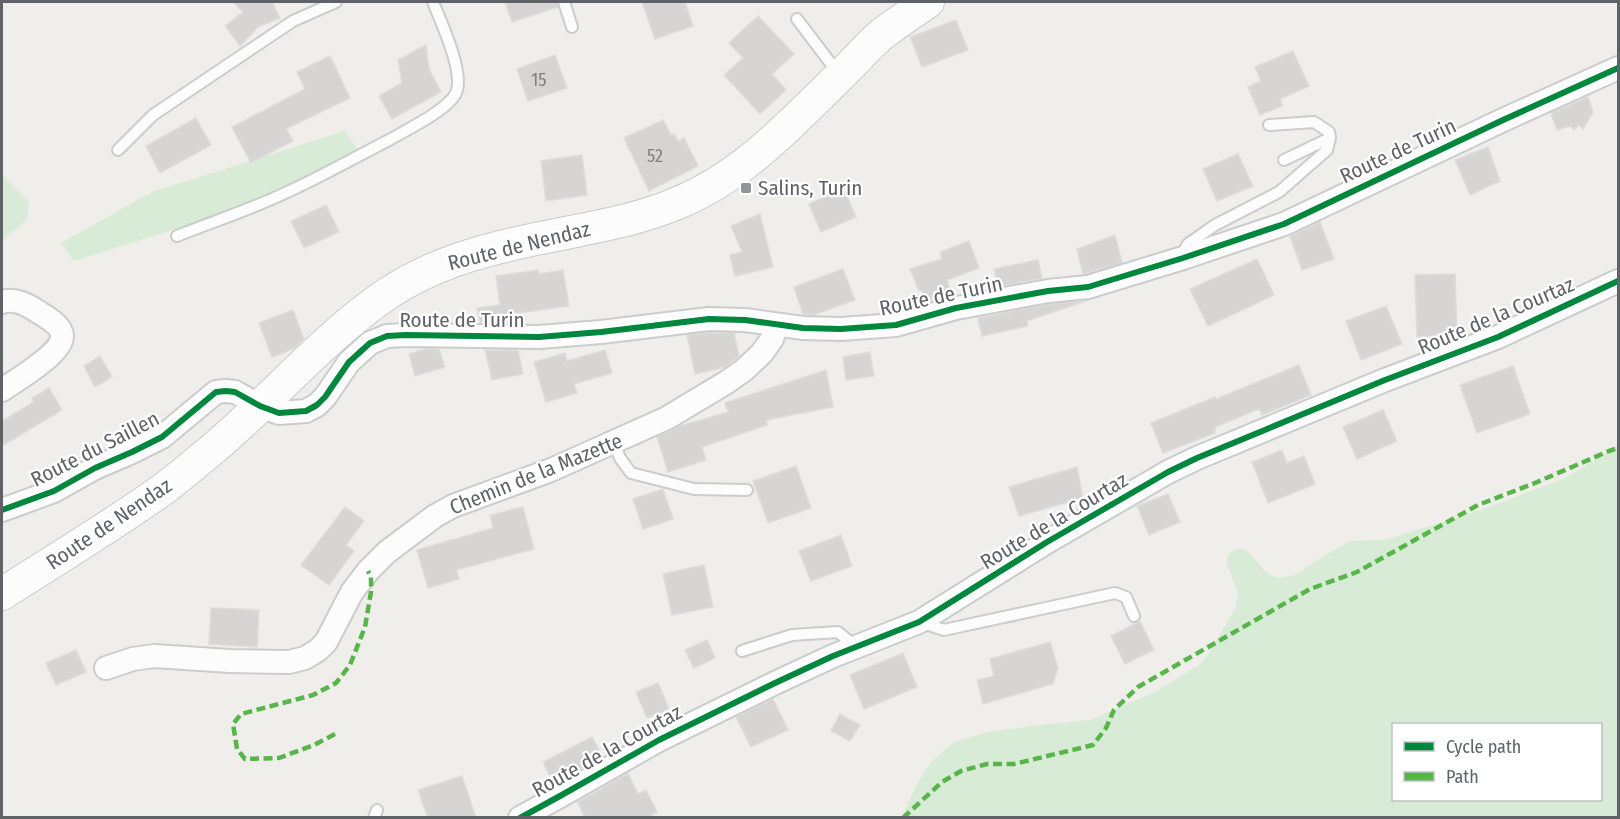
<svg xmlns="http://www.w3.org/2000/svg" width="1620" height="819" viewBox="0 0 1620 819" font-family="'Fira Sans Condensed',sans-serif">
<rect width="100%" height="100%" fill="#efeeea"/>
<!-- green -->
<g fill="#d8ebd6" fill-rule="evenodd">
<path d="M345 131 357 149 316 178 201 221 74 261 61 243 152 192Z"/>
<path d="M2 175 29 202 27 219 2 241Z"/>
<path d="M1618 446V817H902L917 784 931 762 954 742 988 732 1056 723 1090 720 1157 691 1200 664 1207 656 1234 611 1238 594 1227 564 1228 555 1237 548 1246 550 1268 574 1279 578 1295 575 1327 554 1351 541 1385 540 1489 507 1565 478ZM1394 724H1600V800H1394Z"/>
</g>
<!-- building -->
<g fill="#d6d5d3" stroke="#deddd9" stroke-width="1.5">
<path d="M233 2H272L280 18 258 27 240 46 225 26 243 12Z"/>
<path d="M505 2H557L558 7 512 22Z"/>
<path d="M642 2H685L693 26 655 39Z"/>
<path d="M758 16 794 54 772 74 786 90 760 114 724 75 743 58 729 43Z"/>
<path d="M956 20 968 50 922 67 910 37Z"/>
<path d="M426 45 429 69 441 92 392 119 379 96 402 83 398 60Z"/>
<path d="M1293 51 1309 86 1280 99 1282 106 1260 115 1248 87 1261 81 1255 67Z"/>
<path d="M555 55 567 88 528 101 517 69Z"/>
<path d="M330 56 350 98 286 129 293 141 251 163 232 127 305 89 297 72Z"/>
<path d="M1588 97 1593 112 1583 129 1579 125 1574 130 1570 126 1557 130 1551 113Z"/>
<path d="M196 118 211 145 160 173 146 146Z"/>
<path d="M663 120 671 135 674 134 678 141 684 138 698 166 649 191 624 138Z"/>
<path d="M1488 147 1500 181 1470 195 1455 160Z"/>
<path d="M1238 154 1253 186 1217 201 1203 169Z"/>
<path d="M582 155 587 195 546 201 541 161Z"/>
<path d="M844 189 856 217 821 232 809 204Z"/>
<path d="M326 205 339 232 304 248 291 221Z"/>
<path d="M760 214 773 267 735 276 730 255 742 252 731 226Z"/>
<path d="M1320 222 1334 259 1302 270 1290 236Z"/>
<path d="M1115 235 1122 263 1083 274 1077 249Z"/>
<path d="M969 241 979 268 947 280 952 295 925 303 922 290 919 291 910 269 942 259 940 252Z"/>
<path d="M1257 259 1274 295 1208 326 1190 289Z"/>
<path d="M1038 260 1042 278 998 287 994 269Z"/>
<path d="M843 269 855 300 813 315 803 314 794 287Z"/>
<path d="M538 270 539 274 563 270 569 306 510 314 512 323H480L477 308 500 305 496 276Z"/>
<path d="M1455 274 1457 335 1417 337 1415 275Z"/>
<path d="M1089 300 1027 321 1028 326 982 336 978 318 1050 304Z"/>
<path d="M1386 306 1402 344 1361 360 1346 321Z"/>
<path d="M293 310 304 339 293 349 272 357 259 323Z"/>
<path d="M710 333H734L739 356 725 367 695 374 687 335Z"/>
<path d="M425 349H439L445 367 415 376 409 354Z"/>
<path d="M485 350H518L523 374 492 380Z"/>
<path d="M605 350 612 373 574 384 577 393 546 402 534 362 565 353 567 361Z"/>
<path d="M870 352 874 376 846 380 843 357Z"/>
<path d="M100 356 112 377 95 387 84 366Z"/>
<path d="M1299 365 1311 395 1262 415 1259 409 1215 427V433L1163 453 1151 423 1215 397 1216 399Z"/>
<path d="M1513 366 1530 414 1477 433 1460 385Z"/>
<path d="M826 370 833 407 766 420 767 425 702 447 706 460 668 472 657 437 680 426 728 412 725 403Z"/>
<path d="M49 388 62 410 2 446V421L34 402 32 398Z"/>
<path d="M1383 410 1397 441 1357 459 1343 427Z"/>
<path d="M1282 450 1287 463 1304 456 1315 484 1268 503 1252 462Z"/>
<path d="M796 466 811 508 768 523 753 481Z"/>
<path d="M1077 467 1083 498 1019 516 1009 487Z"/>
<path d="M663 489 673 519 643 529 633 499Z"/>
<path d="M1168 494 1180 522 1149 535 1137 506Z"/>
<path d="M345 507 364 521 346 545 354 551 329 585 301 565Z"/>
<path d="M523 507 534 549 456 570 459 579 428 588 417 550 493 528 490 515Z"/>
<path d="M841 535 852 566 811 581 799 551Z"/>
<path d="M704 565 713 607 672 615 663 574Z"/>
<path d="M211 608 259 610 257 647 209 644Z"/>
<path d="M1140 621 1154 650 1125 664 1111 636Z"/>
<path d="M707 640 715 658 694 668 685 650Z"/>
<path d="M1050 642 1058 668 1053 684 983 704 977 680 994 676 990 659Z"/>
<path d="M76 650 86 672 56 685 46 663Z"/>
<path d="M903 653 917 687 864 709 850 675Z"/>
<path d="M658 683 669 709 647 718 636 692Z"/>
<path d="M773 699 788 730 751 747 736 717Z"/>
<path d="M840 714 860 725 850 741 831 731Z"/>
<path d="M592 737 602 756 554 784 543 762Z"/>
<path d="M628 773 638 794 646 790 657 812 647 818H585L578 802Z"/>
<path d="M462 776 476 818H428L418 790Z"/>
</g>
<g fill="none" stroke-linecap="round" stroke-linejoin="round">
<!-- lane casing -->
<g stroke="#cbcccc" stroke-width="14">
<g id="lane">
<path d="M564 2 572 27"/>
<path d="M797 19 838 73"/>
<path d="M1269 125 1314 122 1329 132 1330 138"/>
<path d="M118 150 153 115 293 21 336 2"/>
<path d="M177 236C212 222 249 210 283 194 319 178 354 158 389 140 406 130 448 110 456 93 465 73 441 22 433 2"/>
<path d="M1183 258V253L1188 244 1215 225 1279 192 1327 150 1330 138 1284 160"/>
<path d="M614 443 620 458 631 473 694 489 747 490"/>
<path d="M920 622 944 630 1115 593 1126 597 1134 616"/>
<path d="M742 651 792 635 838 632 856 647"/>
<path d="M374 818 377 810"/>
</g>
</g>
<!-- street casing -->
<g stroke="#cbcccc" stroke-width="26">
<g id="street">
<path d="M2 302C16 298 28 305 40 313 48 318 62 326 62 336 63 353 15 381 2 390"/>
<path d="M2 510 54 491 95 468 132 452 162 437 216 392 226 391 235 392 260 406 279 413 306 411 317 405 325 397 349 362 370 343 387 336 406 335 539 337 601 332 709 319 745 320 803 328 841 329 896 325 956 308 1048 291 1088 287 1183 258 1284 224 1503 120 1618 68"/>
<path d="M106 668 133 659 154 656 230 661 289 662 305 658 318 650 326 642 352 592 368 571 387 552 435 516 453 506 551 470 667 418 727 382 744 370 762 353 772 339 777 325"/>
<path d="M520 818 560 796 659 740 775 683 833 656 919 622 1047 542 1168 472 1197 458 1385 380 1498 337 1618 281"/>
</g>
</g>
<!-- secondary casing -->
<g stroke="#cacacb" stroke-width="34">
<path id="secondary" d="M2 594C55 560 110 527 162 490 180 477 197 462 214 448 272 399 325 336 387 294 441 258 503 245 566 233 605 225 644 218 680 202 747 174 795 119 846 70 858 58 869 45 882 34 897 23 913 12 928 2"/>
</g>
<!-- lane -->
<use href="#lane" stroke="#fdfcfc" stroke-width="10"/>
<!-- street -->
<use href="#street" stroke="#fdfcfc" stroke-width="22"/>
<!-- secondary -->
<use href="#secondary" stroke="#fdfcfc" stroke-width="32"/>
<!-- quiet -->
<g stroke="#58b549" stroke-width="4.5" stroke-dasharray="9 4.5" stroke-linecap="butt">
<path d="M335 734 314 745 279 758 245 759 237 749 233 724 241 714 313 695 336 683 350 665 365 627 371 592V577L368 571"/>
<path d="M903 818 942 782 961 771 987 764H1014L1093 745 1106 728 1114 710 1138 687 1310 589 1357 572 1478 505 1535 483 1609 451 1618 448"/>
</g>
<!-- cycleway casing -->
<g stroke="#fff" stroke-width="10">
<g id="cycleway">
<path d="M2 510 54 491 95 468 132 452 162 437 216 392 226 391 235 392 260 406 279 413 306 411 317 405 325 397 349 362 370 343 387 336 406 335 539 337 601 332 709 319 745 320 803 328 841 329 896 325 956 308 1048 291 1088 287 1183 258 1284 224 1503 120 1618 68"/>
<path d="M520 818 560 796 659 740 775 683 833 656 919 622 1047 542 1168 472 1197 458 1385 380 1498 337 1618 281"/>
</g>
</g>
<!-- cycleway -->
<use href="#cycleway" stroke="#00873e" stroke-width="6"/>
</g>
<!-- markers -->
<rect fill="#919496" stroke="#fff" stroke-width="2" x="740" y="182" width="12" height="12" rx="3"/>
<g text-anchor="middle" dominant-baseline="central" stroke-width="4.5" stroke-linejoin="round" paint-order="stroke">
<!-- number labels -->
<g font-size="18" fill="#7e8184">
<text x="539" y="80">15</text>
<text x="655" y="156">52</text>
</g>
<!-- street labels -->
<g font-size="21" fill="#5f6368" stroke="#fff">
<text transform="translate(1398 151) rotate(-25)">Route de Turin</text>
<text transform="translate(519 246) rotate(-14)">Route de Nendaz</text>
<text transform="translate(941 296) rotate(-12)">Route de Turin</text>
<text transform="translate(1496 316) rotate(-23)">Route de la Courtaz</text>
<text x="462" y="320">Route de Turin</text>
<text transform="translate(95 449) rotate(-27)">Route du Saillen</text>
<text transform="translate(536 474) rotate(-22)">Chemin de la Mazette</text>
<text transform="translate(1054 521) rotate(-31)">Route de la Courtaz</text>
<text transform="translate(109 524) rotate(-34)">Route de Nendaz</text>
<text transform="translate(607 751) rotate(-29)">Route de la Courtaz</text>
</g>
<!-- poi labels -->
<g font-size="21" fill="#5f6368" stroke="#fff" text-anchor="start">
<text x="758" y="188">Salins, Turin</text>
</g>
</g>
<!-- border -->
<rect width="1620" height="819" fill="none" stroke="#5f6368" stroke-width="6"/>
<!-- legend -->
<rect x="1392" y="723" width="210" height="78" fill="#ffffff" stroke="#bfc1c3" stroke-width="1.5"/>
<rect x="1404" y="742" width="30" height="9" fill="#00873e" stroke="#bfc1c3" stroke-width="1.5"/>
<text x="1446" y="753" font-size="18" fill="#5f6368">Cycle path</text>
<rect x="1404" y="772" width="30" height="9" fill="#58b549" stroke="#bfc1c3" stroke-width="1.5"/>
<text x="1446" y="783" font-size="18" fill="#5f6368">Path</text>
</svg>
